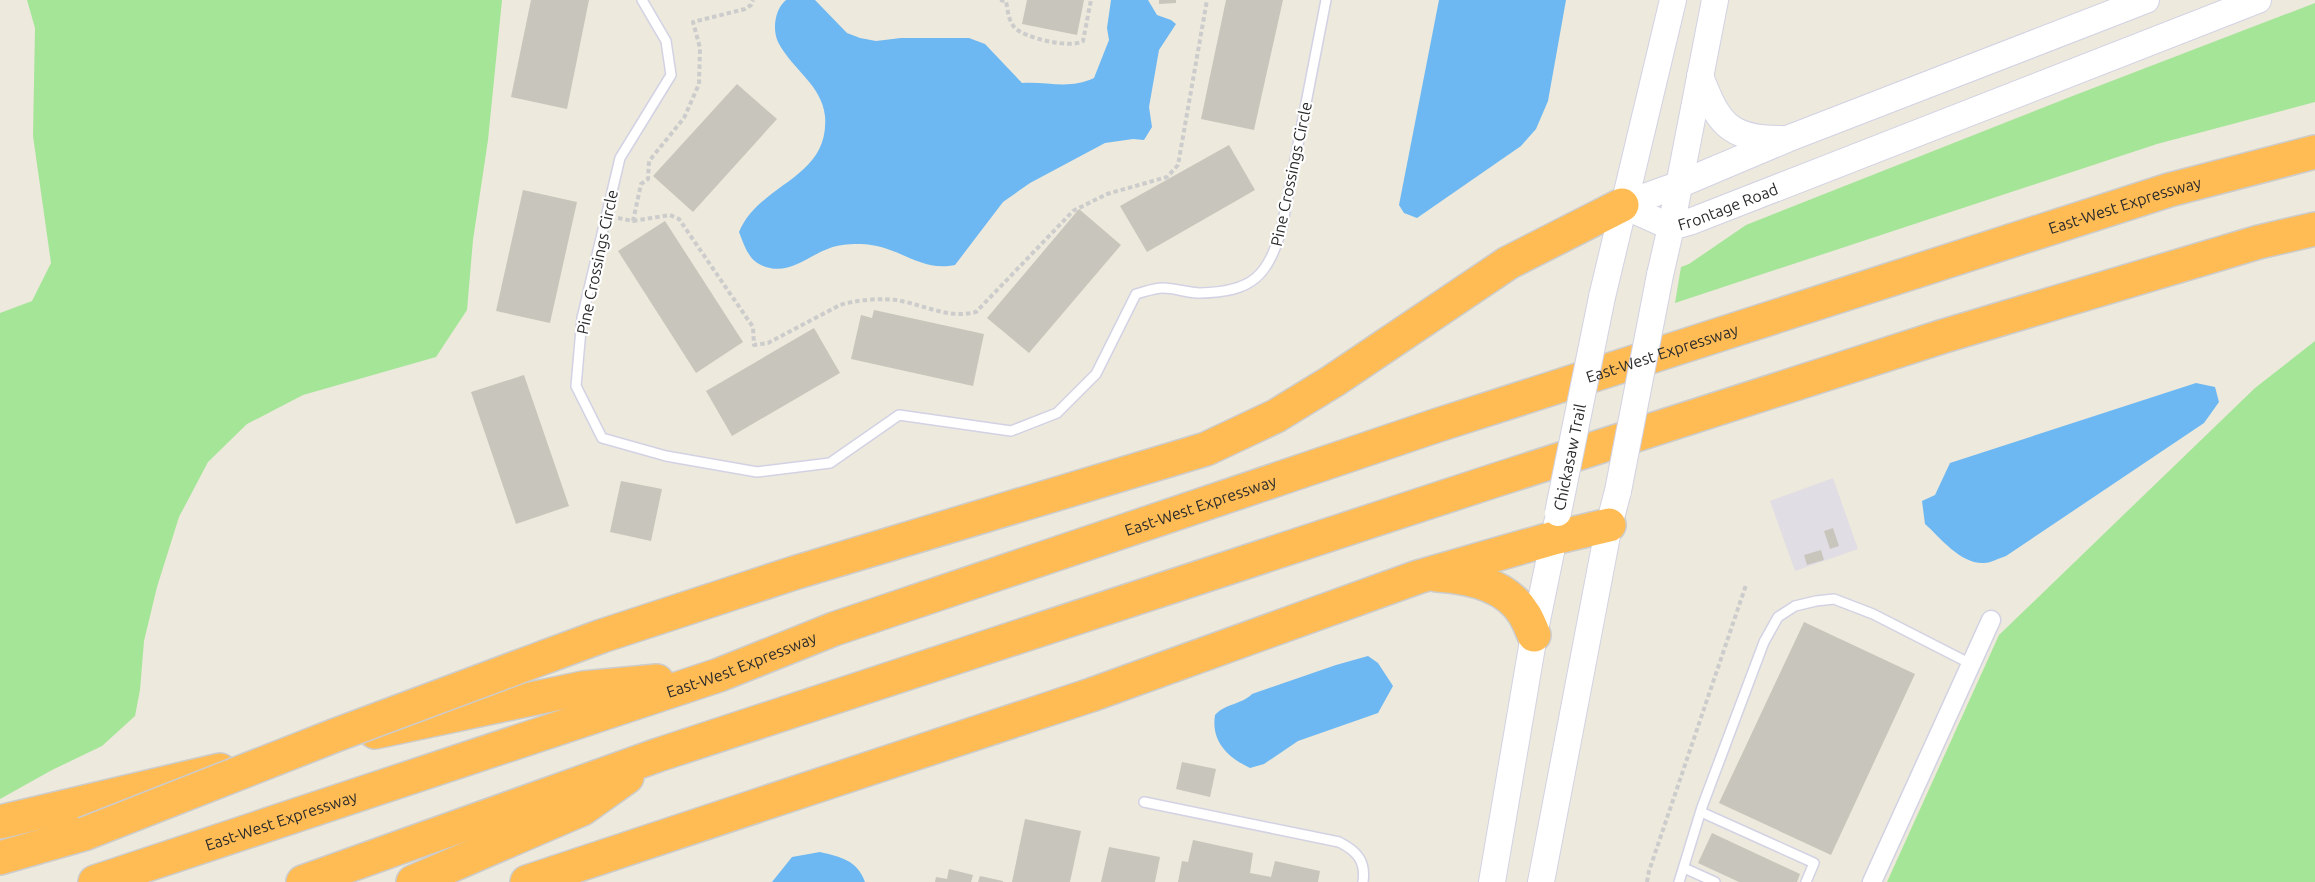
<svg xmlns="http://www.w3.org/2000/svg" width="2315" height="882" viewBox="0 0 2315 882" font-family="Ubuntu,sans-serif">
<rect width="100%" height="100%" fill="#ede9dc"/>
<!-- industrial -->
<path fill="#e1dde5" d="M1833 478 1858 549 1795 571 1770 501Z"/>
<!-- green -->
<g fill="#a5e598">
<path d="M27 0H502L488 140 473 240 467 310 436 357 303 395 247 424 208 462 179 517 157 587 144 641 140 690 135 716 102 746 52 770 0 799V313L32 301 51 263 33 136 35 28Z"/>
<path d="M2315 3V102L2157 144 1675 303 1681 267 1689 264 1746 225 2070 97Z"/>
<path d="M2315 341V882H1887L1999 635 2255 388Z"/>
</g>
<!-- water -->
<g fill="#6db8f2">
<path d="M786 0H815L847 33 860 38 876 41 901 38H969L985 44 1022 83C1047 81 1069 90 1094 78L1109 40 1107 28 1111 0H1148L1157 15 1171 20 1176 24 1159 50 1149 107 1152 127 1144 140 1133 139 1105 143 1030 183 1003 202 955 265C922 272 902 249 871 245 860 243 840 244 830 248 810 255 791 273 770 268 750 264 746 250 739 232 759 183 830 179 825 116 822 85 791 68 778 42 772 29 775 9 786 0Z"/>
<path d="M1439 0H1566L1548 101 1536 129 1521 146 1417 218 1404 213 1399 205Z"/>
<path d="M2196 383 2215 387 2219 402 2204 423 2006 556C1999 558 1991 563 1984 563 1960 564 1941 538 1925 524L1922 501 1935 495 1950 463Z"/>
<path d="M1368 656 1378 663 1393 686 1378 713 1298 741 1264 764 1250 768C1227 757 1211 741 1215 715 1226 703 1241 705 1252 694L1336 665Z"/>
<path d="M820 852C841 857 857 860 865 882H772L792 857Z"/>
</g>
<!-- building -->
<g fill="#c8c5bc">
<path d="M531 0H589L567 109 511 97Z"/>
<path d="M1027 0H1084L1077 35 1022 24Z"/>
<path d="M1159 0H1176V3L1159 4Z"/>
<path d="M1226 0H1283L1254 130 1201 119Z"/>
<path d="M737 84 777 119 693 212 653 176Z"/>
<path d="M1229 145 1255 190 1147 252 1120 206Z"/>
<path d="M523 190 577 202 550 323 496 311Z"/>
<path d="M1079 209 1121 245 1029 353 987 318Z"/>
<path d="M665 221 743 342 696 373 618 251Z"/>
<path d="M874 310 984 334 973 386 851 359 861 315 872 318Z"/>
<path d="M814 328 840 373 732 436 706 391Z"/>
<path d="M524 375 569 506 516 524 471 392Z"/>
<path d="M621 481 662 489 651 541 610 532Z"/>
<path d="M1833 528 1839 546 1830 549 1824 531Z"/>
<path d="M1821 550 1824 560 1807 565 1804 555Z"/>
<path d="M1804 622 1915 674 1831 855 1719 803Z"/>
<path d="M1182 762 1216 769 1210 797 1176 789Z"/>
<path d="M1025 819 1081 831 1070 882H1012Z"/>
<path d="M1712 833 1800 874 1797 882H1739L1698 863Z"/>
<path d="M1193 840 1253 853 1250 873 1271 877 1275 861 1320 871 1318 882H1178L1182 861 1188 862Z"/>
<path d="M1109 847 1160 857 1155 882H1101Z"/>
<path d="M949 869 973 875 971 882H935L936 877 947 879Z"/>
<path d="M980 876 1003 881V882H978Z"/>
</g>
<g fill="none" stroke-linecap="round" stroke-linejoin="round">
<!-- lane casing -->
<g stroke="#d2d2e4" stroke-width="12">
<g id="lane">
<path d="M642 0 666 41 671 75 620 158 582 318 576 386 602 438 666 456 757 472 830 463 899 415 1011 431 1057 413 1096 374 1136 294C1144 292 1154 288 1163 288 1175 288 1188 293 1200 293 1253 292 1268 276 1282 227L1326 0"/>
<path d="M1144 802 1339 842C1357 851 1366 861 1363 882"/>
<path d="M1701 812 1814 863 1806 882"/>
<path d="M1684 868 1715 882"/>
<path d="M1679 882 1702 807 1764 642 1778 617 1795 606 1816 601 1834 599 1873 614 1971 664"/>
</g>
</g>
<!-- street casing -->
<g stroke="#d2d2e4" stroke-width="21">
<path id="street" d="M1872 882 1991 620"/>
</g>
<!-- secondary casing -->
<g stroke="#d2d2e4" stroke-width="28">
<g id="secondary">
<path d="M1700 76C1718 123 1728 139 1781 139"/>
<path id="s1" d="M1622 205 1671 227 1692 221 2258 0"/>
<path d="M1622 205 1678 185 1787 139 2146 0"/>
<path d="M1660 275 1671 227 1715 0"/>
<path d="M1602 297 1673 0"/>
<path d="M1492 882 1534 635 1557 523"/>
<path d="M1541 882 1609 525 1618 491"/>
</g>
</g>
<!-- highway casing -->
<g stroke="#ccc" stroke-width="36">
<g id="highway">
<path d="M1437 575C1468 577 1507 585 1524 614 1528 620 1531 628 1534 635"/>
<path d="M545 657 602 636 794 573 1206 449 1276 416 1333 381 1508 263 1622 205"/>
<path d="M375 732 583 688 657 681"/>
<path d="M0 822 220 770"/>
<path d="M0 858 84 834"/>
<path id="s2" d="M95 882 719 675 834 629 1435 426 2169 190 2315 152"/>
<path d="M303 882 658 755 1496 480 1944 336 2259 242 2315 229"/>
<path d="M413 882 582 809 627 777"/>
<path d="M527 882 1091 695 1418 577 1554 538 1609 525"/>
</g>
</g>
<!-- path -->
<g stroke="#ccc" stroke-width="4" stroke-dasharray="4.5 3" stroke-linecap="butt">
<path d="M1000 0 1006 1C1008 11 1008 20 1015 28 1025 38 1071 49 1083 41L1091 0"/>
<path d="M618 218 633 221 641 184 648 179 649 161 684 118 699 84 700 48 693 22 745 9 751 5 753 0"/>
<path d="M633 221 670 215 679 219 753 327 754 345 768 343 840 305C855 300 885 297 901 301 927 306 949 319 976 312L1073 211 1107 194 1167 177 1178 165 1207 0"/>
<path d="M1647 882 1649 871 1746 585"/>
</g>
<!-- lane -->
<use href="#lane" stroke="#fff" stroke-width="9"/>
<!-- street -->
<use href="#street" stroke="#fff" stroke-width="18"/>
<!-- secondary -->
<use href="#secondary" stroke="#fff" stroke-width="26"/>
<!-- highway -->
<use href="#highway" stroke="#ffbc55" stroke-width="33"/>
<!-- secondary-bridge casing -->
<g stroke="#d2d2e4" stroke-width="28" stroke-linecap="butt">
<g id="secondary-bridge">
<path d="M1618 491 1660 275"/>
<path id="s3" d="M1558 513 1602 297"/>
</g>
</g>
<!-- highway-bridge casing -->
<g stroke="#ccc" stroke-width="36" stroke-linecap="butt">
<path id="highway-bridge" d="M84 834 336 735 545 657"/>
</g>
<!-- secondary-bridge -->
<use href="#secondary-bridge" stroke="#fff" stroke-width="26"/>
<!-- highway-bridge -->
<use href="#highway-bridge" stroke="#ffbc55" stroke-width="33"/>
</g>
<g text-anchor="middle" dominant-baseline="central" stroke-width="4.5" stroke-linejoin="round" paint-order="stroke">
<!-- street labels -->
<g font-size="16" fill="#2b2b2b" stroke="#fff">
<text transform="translate(1291 174) rotate(-78)">Pine Crossings Circle</text>
<text stroke="none"><textPath href="#s2" startOffset="2140">East-West Expressway</textPath></text>
<text stroke="none"><textPath href="#s1" startOffset="114">Frontage Road</textPath></text>
<text transform="translate(597 262) rotate(-78)">Pine Crossings Circle</text>
<text stroke="none"><textPath href="#s2" startOffset="1654">East-West Expressway</textPath></text>
<text stroke="none"><textPath href="#s3" startOffset="57">Chickasaw Trail</textPath></text>
<text stroke="none"><textPath href="#s2" startOffset="1168">East-West Expressway</textPath></text>
<text stroke="none"><textPath href="#s2" startOffset="682">East-West Expressway</textPath></text>
<text stroke="none"><textPath href="#s2" startOffset="196">East-West Expressway</textPath></text>
</g>
</g>
</svg>
